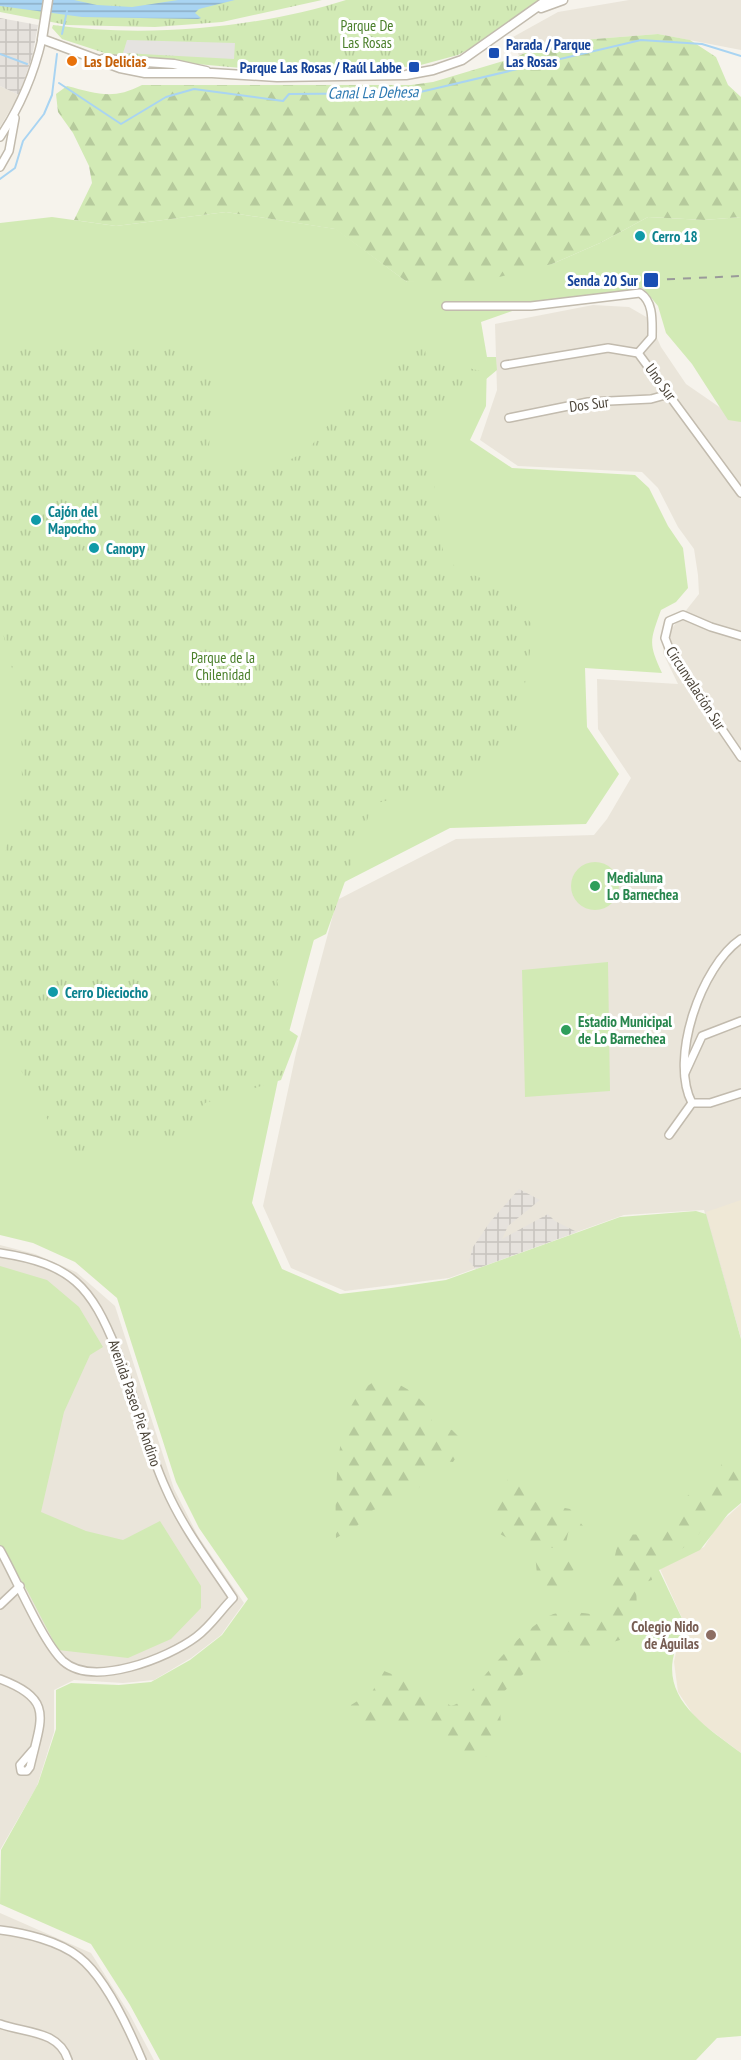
<svg xmlns="http://www.w3.org/2000/svg" width="741" height="2060" viewBox="0 0 741 2060" font-family="'PT Sans Narrow',sans-serif">
<defs>
<pattern id="industrial-grid" width="8" height="8" patternUnits="userSpaceOnUse" patternTransform="scale(1.5)"><rect width="8" height="8" fill="#e6e2dd"/><path d="M0 4h8M4 0v8" fill="none" stroke="#c7c3be"/></pattern>
<pattern id="forest-firs" width="22" height="20" patternUnits="userSpaceOnUse" patternTransform="scale(1.5)"><rect width="22" height="20" fill="#d2eab5"/><path d="M5 1l3.5 6h-7zM16 11l3.5 6h-7z" fill="#b6ca9c"/></pattern>
<pattern id="park-tufts" width="24" height="20" patternUnits="userSpaceOnUse" patternTransform="scale(1.5)"><rect width="24" height="20" fill="#d2eab5"/><path d="M3 7l-1-3M5 7V3M7 7l1-3M15 17l-1-3M17 17v-4M19 17l1-3" fill="none" stroke="#b6ca9c"/></pattern>
<pattern id="water-rules" width="6" height="5" patternUnits="userSpaceOnUse" patternTransform="scale(1.5)"><rect width="6" height="5" fill="#a9d4f2"/><path d="M0 2.5h6" fill="none" stroke="#8caec5"/></pattern>
</defs>
<rect width="100%" height="100%" fill="#f6f3ec"/>
<!-- residential -->
<g fill="#eae5da">
<path d="M629 0H741V50L658 34 544 43 519 56 513 37 558 12Z"/>
<path d="M0 86 19 95 0 127Z"/>
<path d="M593 305 629 307 648 318 661 347 686 384 741 422V1338L704 1210 624 1215 449 1278 345 1291 291 1268 263 1206 296 1053 337 900 456 839 594 835 607 819 631 778 598 729 597 679 678 684 663 653 665 637 699 594 698 575 694 549 678 527 658 488 642 472 518 466 480 440 497 390 495 324Z"/>
<path d="M0 1245 35 1254 76 1272 115 1306 174 1489 198 1536 244 1603 221 1635 191 1658 154 1680 123 1683 74 1680 54 1690V1732L37 1786 0 1850Z"/>
<path d="M0 1913 91 1953 129 2013 154 2060H0Z"/>
</g>
<!-- industrial -->
<g fill="url(#industrial-grid)">
<path d="M0 18 38 25 32 57 19 95 0 86Z"/>
<path d="M519 1189 540 1200 508 1226 502 1239 548 1214 555 1221 577 1232 476 1269 469 1261 473 1247 490 1222Z"/>
</g>
<!-- education -->
<g fill="#efe8d6">
<path d="M741 1200V1336L706 1212Z"/>
<path d="M741 1504V1753L696 1719 678 1692 674 1662 678 1643 686 1627 660 1569 704 1547 718 1525Z"/>
</g>
<!-- green -->
<g fill="#d2eab5">
<path d="M226 212 336 229 407 282 552 264 600 243 648 217 704 220 741 217V422L728 420 692 364 666 333 658 306 643 288 532 304 481 322 487 357 486 406 470 440 512 468 635 475 649 488 668 526 683 548 688 588 676 602 661 610C650 641 648 643 662 673L585 668 587 727 619 774 586 824 450 828 327 891 285 1047 252 1203 282 1269 340 1294 391 1288 446 1280 620 1217 696 1211 706 1214 741 1339V1503L728 1514 700 1550 659 1570 686 1627C648 1689 695 1719 741 1753V2036L717 2038 696 2060H160L130 2005 91 1944 0 1904 1 1850 38 1784 56 1729V1690L71 1683 119 1685 151 1682 190 1660 222 1635 248 1599 199 1528 176 1482 117 1298 75 1262 33 1243 0 1235V223L52 217 116 226Z"/>
<circle cx="595" cy="886" r="24"/>
<path d="M608 962 610 1091 525 1097 522 970Z"/>
<path d="M0 1266 47 1280 79 1307 103 1347 90 1355 64 1412 41 1512 86 1531 123 1540 160 1521 201 1586V1608L171 1639 128 1658 58 1650 28 1592 0 1545Z"/>
</g>
<!-- forest -->
<g fill="url(#forest-firs)">
<path d="M658 34 690 40 716 57 728 85 741 97V217L704 220 648 217 600 243 552 264 483 281 407 282 335 229 226 212 116 226 74 220 92 183 89 166 73 133 58 112 56 94 67 86C98 94 113 100 142 85H411L433 82 517 57 544 43Z"/>
<path d="M376 1380 393 1381 414 1393 430 1410 432 1422 437 1427 452 1430 462 1440 461 1450 453 1462 434 1460 429 1478 407 1499 373 1510 356 1527 336 1538C335 1502 335 1424 358 1395 363 1389 370 1384 376 1380Z"/>
<path d="M741 1457V1487L712 1515 698 1535 682 1549 660 1558 651 1574 652 1580 636 1585 637 1610 620 1640 584 1650 555 1653 530 1668 499 1696 502 1739 490 1757 475 1755 460 1758 440 1727C414 1721 391 1723 365 1728L349 1717 351 1705 372 1692 384 1671 404 1679 411 1690 434 1694 451 1706C469 1700 466 1696 478 1683 498 1660 522 1631 549 1616 560 1610 578 1612 590 1614L609 1601 610 1587 617 1575 630 1572 613 1564 620 1534C664 1536 669 1536 688 1495L707 1491 723 1462Z"/>
<path d="M514 1467 525 1496 535 1502 570 1509 583 1526 569 1529 566 1543 559 1549 547 1547 546 1556 550 1564 577 1559 590 1562 568 1573 554 1596H539L535 1553 500 1534C497 1523 490 1516 489 1505L508 1485 507 1475Z"/>
</g>
<!-- park -->
<g fill="url(#park-tufts)">
<path d="M0 0H322L222 22 155 27 67 25 0 12Z"/>
<path d="M346 0H542L484 41 458 55 417 66 380 69 266 70 117 57 62 39 52 28 53 25C145 38 258 28 346 0Z"/>
<path d="M424 341 426 357 484 372 487 357H496L497 370 461 400 428 408 426 440 438 507 443 551 455 567 497 585 531 623 530 652 519 721 511 743 448 796 401 797 373 804 326 934 304 945 277 981 289 1030 298 1036 281 1080 205 1103 180 1145 127 1135 72 1165 0 1031V869L22 791 21 703 0 622V343L193 347 214 381 208 461 285 462 307 451 352 395Z"/>
</g>
<!-- parking -->
<path fill="#e5e3e0" d="M127 40 235 43 234 59 123 53Z"/>
<!-- water -->
<path fill="url(#water-rules)" d="M0 0H74L97 5 132 7 178 0H235L199 9 195 13 201 18 198 19 82 17 0 6Z"/>
<g fill="none" stroke-linecap="round" stroke-linejoin="round">
<!-- stream -->
<g stroke="#a9d4f2" stroke-width="2">
<path d="M62 34 67 11"/>
<path d="M0 54 27 64"/>
<path d="M59 83 121 124 166 97 194 89 283 101 289 94 416 93 641 40 702 44 741 56"/>
<path d="M0 179 15 168 23 141 44 114 52 95 57 54"/>
</g>
<!-- minor casing -->
<g stroke="#c2bbae" stroke-width="10">
<g id="minor">
<path d="M0 137C20 107 34 74 42 39"/>
<path d="M0 167 9 151 15 118"/>
<path d="M446 306H531L640 293C654 302 652 322 652 337L638 353"/>
<path d="M505 365 608 348 638 353 741 493"/>
<path d="M509 418 588 402 651 399 669 394"/>
<path d="M741 636 711 627 683 615 669 621 665 638 672 656 741 757"/>
<path d="M685 1073 702 1036 741 1021"/>
<path d="M692 1103C669 1059 701 966 741 939"/>
<path d="M692 1103H710L741 1093"/>
<path d="M669 1135 692 1103"/>
<path d="M0 1253C72 1264 91 1286 117 1351 135 1397 146 1445 166 1489 183 1528 210 1563 233 1598 220 1611 211 1626 196 1637 168 1658 93 1688 63 1661 42 1641 16 1578 0 1550"/>
<path d="M0 1605 20 1586"/>
<path d="M0 1679C55 1700 41 1718 30 1767L27 1771H21L20 1765 33 1750"/>
<path d="M0 1930C25 1933 59 1941 79 1957 106 1978 129 2029 142 2060"/>
<path d="M0 2024C24 2033 59 2030 68 2060"/>
</g>
</g>
<!-- tertiary casing -->
<g stroke="#c2bbae" stroke-width="11">
<g id="tertiary">
<path d="M48 0 42 39 120 68 145 73H212L277 77 406 75 433 70 462 60 547 0"/>
<path d="M541 8 563 0"/>
<path d="M103 59 174 64 206 71"/>
</g>
</g>
<!-- minor -->
<use href="#minor" stroke="#fff" stroke-width="7"/>
<!-- tertiary -->
<use href="#tertiary" stroke="#fff" stroke-width="8"/>
<!-- rail -->
<path stroke="#9a9a9a" stroke-width="2" stroke-dasharray="8 8" stroke-linecap="butt" d="M651 280 741 276"/>
</g>
<!-- markers -->
<g fill="#1a4fb4" stroke="#fff" stroke-width="2">
<rect x="488" y="47" width="12" height="12" rx="3"/>
<rect x="408" y="61" width="12" height="12" rx="3"/>
<rect x="643" y="272" width="16" height="16" rx="3"/>
</g>
<circle fill="#e8710a" stroke="#fff" stroke-width="2" cx="72" cy="61" r="6"/>
<g fill="#0f9aa8" stroke="#fff" stroke-width="2">
<circle cx="640" cy="236" r="6"/>
<circle cx="36" cy="520" r="6"/>
<circle cx="94" cy="548" r="6"/>
<circle cx="53" cy="992" r="6"/>
</g>
<g fill="#2e9e5b" stroke="#fff" stroke-width="2">
<circle cx="595" cy="886" r="6"/>
<circle cx="566" cy="1030" r="6"/>
</g>
<circle fill="#8d6e63" stroke="#fff" stroke-width="2" cx="711" cy="1635" r="6"/>
<g text-anchor="middle" dominant-baseline="central" stroke-width="6" stroke-linejoin="round" paint-order="stroke">
<!-- park labels -->
<g font-size="15" fill="#4a7f2a" stroke="#fff">
<text x="367" y="25">Parque De<tspan x="367" dy="17">Las Rosas</tspan></text>
<text x="223" y="657">Parque de la<tspan x="223" dy="17">Chilenidad</tspan></text>
</g>
<!-- transit labels -->
<g font-size="15" font-weight="bold" fill="#164399" stroke="#fff" text-anchor="end">
<text x="506" y="44" text-anchor="start">Parada / Parque<tspan x="506" dy="17">Las Rosas</tspan></text>
<text x="402" y="67">Parque Las Rosas / Raúl Labbe</text>
<text x="638" y="280">Senda 20 Sur</text>
</g>
<!-- food labels -->
<g font-size="15" font-weight="bold" fill="#c56008" stroke="#fff" text-anchor="start">
<text x="84" y="61">Las Delicias</text>
</g>
<!-- culture labels -->
<g font-size="15" font-weight="bold" fill="#0d838f" stroke="#fff" text-anchor="start">
<text x="652" y="236">Cerro 18</text>
<text x="48" y="511">Cajón del<tspan x="48" dy="17">Mapocho</tspan></text>
<text x="106" y="548">Canopy</text>
<text x="65" y="992">Cerro Dieciocho</text>
</g>
<!-- street labels -->
<g font-size="15" fill="#4b4439" stroke="#fff">
<text transform="translate(661 382) rotate(54)">Uno Sur</text>
<text transform="translate(589 404) rotate(-7)">Dos Sur</text>
<text transform="translate(696 688) rotate(57)">Circunvalación Sur</text>
<text transform="translate(135 1403) rotate(71)">Avenida Paseo Pie Andino</text>
</g>
<!-- leisure labels -->
<g font-size="15" font-weight="bold" fill="#27864d" stroke="#fff" text-anchor="start">
<text x="607" y="877">Medialuna<tspan x="607" dy="17">Lo Barnechea</tspan></text>
<text x="578" y="1021">Estadio Municipal<tspan x="578" dy="17">de Lo Barnechea</tspan></text>
</g>
<!-- education labels -->
<g font-size="15" font-weight="bold" fill="#785e54" stroke="#fff" text-anchor="end">
<text x="699" y="1626">Colegio Nido<tspan x="699" dy="17">de Águilas</tspan></text>
</g>
<!-- water labels -->
<g font-size="16" font-style="italic" fill="#2e7ab2" stroke="#fff">
<text transform="translate(373 92) rotate(-1)">Canal La Dehesa</text>
</g>
</g>
</svg>
